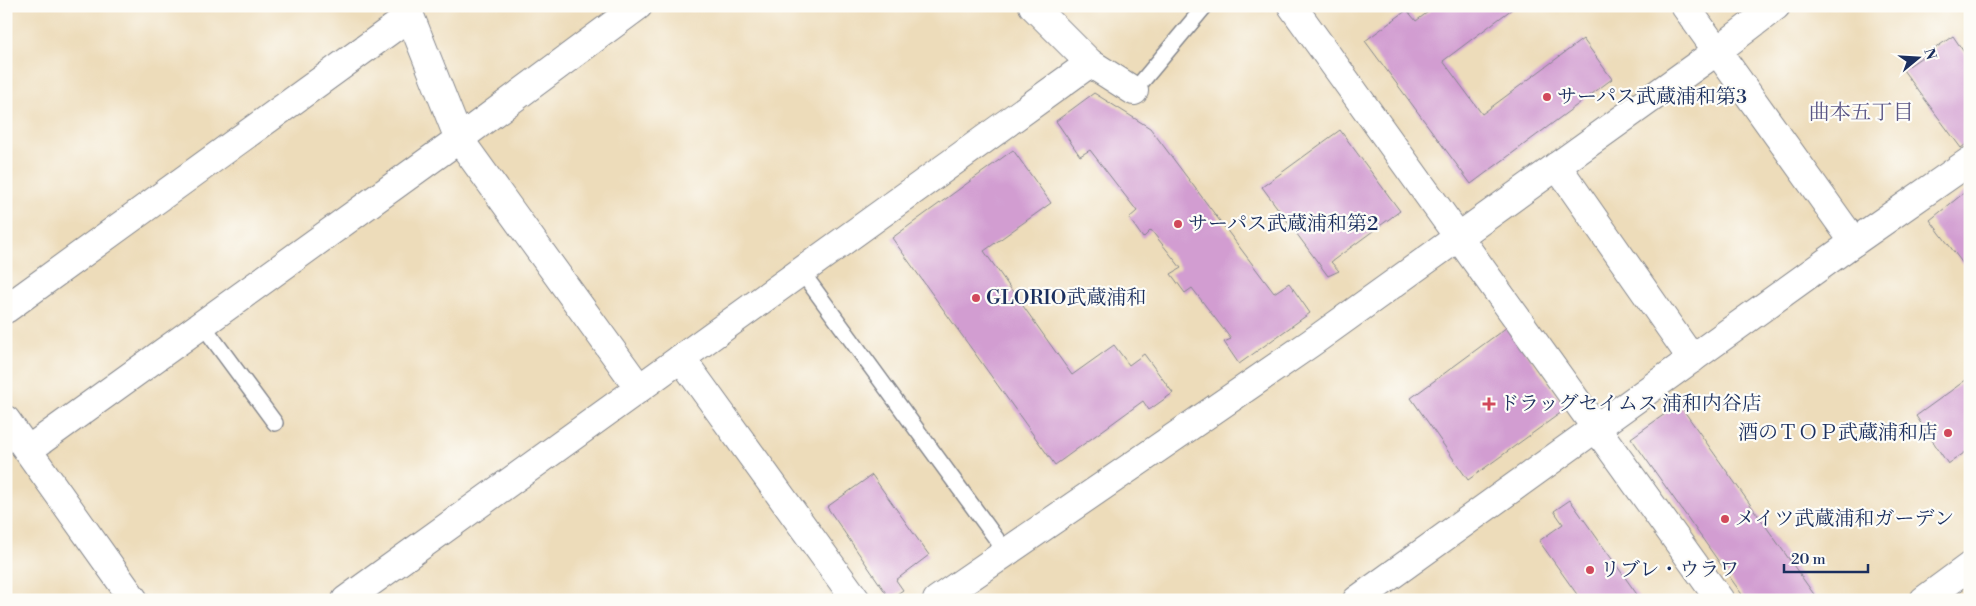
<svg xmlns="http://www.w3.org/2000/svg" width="1976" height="606" viewBox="0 0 1976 606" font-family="'Libre Bodoni','Noto Serif JP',serif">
<rect width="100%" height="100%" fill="#fdfcf7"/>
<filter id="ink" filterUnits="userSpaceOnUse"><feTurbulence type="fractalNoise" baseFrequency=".02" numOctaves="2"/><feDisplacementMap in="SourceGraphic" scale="10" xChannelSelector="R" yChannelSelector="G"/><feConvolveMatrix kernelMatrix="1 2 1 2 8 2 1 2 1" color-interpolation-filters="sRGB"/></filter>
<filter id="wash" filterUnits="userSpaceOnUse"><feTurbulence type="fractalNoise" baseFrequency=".0096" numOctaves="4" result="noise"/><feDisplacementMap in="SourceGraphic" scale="20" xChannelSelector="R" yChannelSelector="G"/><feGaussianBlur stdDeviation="1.12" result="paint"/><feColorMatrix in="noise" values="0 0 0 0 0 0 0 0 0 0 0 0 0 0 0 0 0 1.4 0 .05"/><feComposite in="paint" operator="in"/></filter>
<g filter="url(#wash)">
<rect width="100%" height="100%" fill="#eddcba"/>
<g id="blocks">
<!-- building -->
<g fill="#d29dd1">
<path d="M1436 6H1516L1443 61 1482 114 1583 39 1612 79 1471 184 1365 41 1407 10 1416 21Z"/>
<path d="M1953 36 1970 61V141L1961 148 1903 70Z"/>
<path d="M1094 93 1150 128 1274 293 1289 283 1310 313 1239 364 1224 342 1231 339 1192 288 1185 293 1171 274 1181 268 1151 230 1143 238 1129 218 1137 211 1090 150 1080 156 1056 121Z"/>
<path d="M1340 130 1400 211 1331 262 1339 271 1328 276 1262 187Z"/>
<path d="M1013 150 1051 203 984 251 1072 375 1114 345 1129 365 1144 354 1173 393 1149 410 1143 401 1055 465 892 238Z"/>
<path d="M1970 188V273L1930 220Z"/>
<path d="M1507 327 1566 409 1468 480 1411 398Z"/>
<path d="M1970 377V449L1948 464 1916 416Z"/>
<path d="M1679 404 1818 600H1746L1631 438Z"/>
<path d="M872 475 929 555 896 580 903 590 890 599 827 507Z"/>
<path d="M1570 500 1641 600H1581L1539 541 1563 524 1554 511Z"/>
</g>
</g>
</g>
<g filter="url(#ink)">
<use href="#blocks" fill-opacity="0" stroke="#84868c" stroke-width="1"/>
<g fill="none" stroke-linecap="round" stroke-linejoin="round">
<!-- service casing -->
<g stroke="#84868c" stroke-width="18">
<g id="service">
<path d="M1134 91 1205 6"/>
<path d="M801 271 1006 552"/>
<path d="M202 324 275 423"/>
</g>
</g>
<!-- minor casing -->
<g stroke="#84868c" stroke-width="30">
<g id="minor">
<path d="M406 6 459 139 639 388"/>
<path d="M1033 6 1090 63 1134 91"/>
<path d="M1292 6 1720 600"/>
<path d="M1685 6 1854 242"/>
<path d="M1557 166 1692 359"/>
<path d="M6 309 410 16"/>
<path d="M681 358 856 600"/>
<path d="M28 450 459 139 638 6"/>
<path d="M346 600 1090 63"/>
<path d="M937 600 1311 343 1717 51 1776 6"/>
<path d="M1357 600 1854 242 1970 161"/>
<path d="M1924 600 1970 566"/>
</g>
</g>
<!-- tertiary casing -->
<g stroke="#84868c" stroke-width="30">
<path id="tertiary" d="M6 420 134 600"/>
</g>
<!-- service -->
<use href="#service" stroke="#fff" stroke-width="15"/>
<!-- minor -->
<use href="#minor" stroke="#fff" stroke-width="28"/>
<!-- tertiary -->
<use href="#tertiary" stroke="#fff" stroke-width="28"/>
</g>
</g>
<!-- markers -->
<g fill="#d1495b" stroke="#fdfcf7" stroke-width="2">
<circle cx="1547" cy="97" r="5"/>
<circle cx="1178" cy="224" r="5"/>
<circle cx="976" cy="298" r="5"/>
<path d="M1486.5 396.5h5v5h5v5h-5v5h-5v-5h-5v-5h5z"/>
<circle cx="1948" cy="433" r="5"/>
<circle cx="1725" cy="519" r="5"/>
<circle cx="1590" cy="570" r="5"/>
</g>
<g text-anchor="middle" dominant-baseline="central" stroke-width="4.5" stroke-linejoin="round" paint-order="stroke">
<!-- poi labels -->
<g font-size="20" fill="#1b2f5e" stroke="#fdfcf7" text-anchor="start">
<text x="1557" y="97">サーパス武蔵浦和第3</text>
<text x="1188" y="224">サーパス武蔵浦和第2</text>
<text x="986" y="298">GLORIO武蔵浦和</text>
<text x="1499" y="404">ドラッグセイムス 浦和内谷店</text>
<text x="1938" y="433" text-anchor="end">酒のＴＯＰ武蔵浦和店</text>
<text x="1735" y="519">メイツ武蔵浦和ガーデン</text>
<text x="1600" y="570">リブレ・ウラワ</text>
</g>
<!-- neighbourhood labels -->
<g font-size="21" fill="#5b5686" stroke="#fdfcf7">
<text x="1861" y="113">曲本五丁目</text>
</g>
</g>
<!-- margin -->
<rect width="1976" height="606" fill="none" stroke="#fdfcf7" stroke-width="25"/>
<!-- north arrow -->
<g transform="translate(1918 58) rotate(72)" stroke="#fdfcf7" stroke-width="4" paint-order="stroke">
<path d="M0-4L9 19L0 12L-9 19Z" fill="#1b2f5e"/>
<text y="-8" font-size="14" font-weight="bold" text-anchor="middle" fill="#1b2f5e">N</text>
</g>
<!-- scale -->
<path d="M1784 564v8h84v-8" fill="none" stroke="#1b2f5e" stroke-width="2.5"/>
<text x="1791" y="564" font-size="15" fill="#1b2f5e" stroke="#fdfcf7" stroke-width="4" paint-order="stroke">20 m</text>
</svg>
